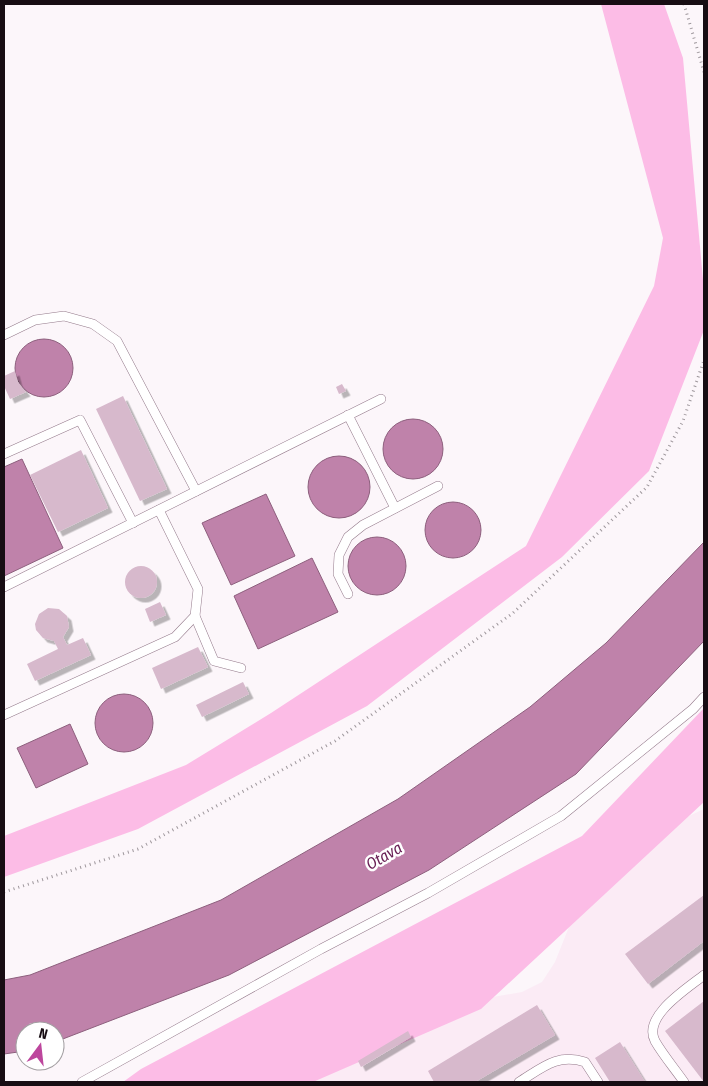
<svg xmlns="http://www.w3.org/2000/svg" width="708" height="1086" viewBox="0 0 708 1086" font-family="'Fira Sans Condensed',sans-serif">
<defs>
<filter id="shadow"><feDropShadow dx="4.5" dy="4.5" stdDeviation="0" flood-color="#0004"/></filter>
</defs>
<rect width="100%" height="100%" fill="#fcf6fa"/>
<!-- built -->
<path fill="#fbebf5" d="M704 809V1082H303L476 1000 522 992 542 982 555 962 569 927 676 822Z"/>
<!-- green -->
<g fill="#fcbce6">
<path d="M601 4H664L683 58 704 291V330L649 471 562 557 367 706 138 829 4 877V836L186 765 271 713 526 546 654 286 663 238Z"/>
<path d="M704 708V802L481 1009 313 1082H123L141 1069 582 836Z"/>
</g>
<!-- water -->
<g fill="#bf82aa" stroke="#8d5f7d">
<circle cx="44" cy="368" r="29"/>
<circle cx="413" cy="449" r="30"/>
<circle cx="339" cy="487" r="31"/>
<path d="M22 459 63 548 4 576V467Z"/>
<path d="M266 494 295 556 231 585 202 523Z"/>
<circle cx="453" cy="530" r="28"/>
<circle cx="377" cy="566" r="29"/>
<path d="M704 542V641L576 774 429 870 229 975 55 1042V1031H25V1051L4 1054V980L30 975 221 900 398 799 530 707 606 643Z"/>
<path d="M312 558 338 612 258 649 234 596Z"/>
<circle cx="124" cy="723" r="29"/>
<path d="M70 724 88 764 36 788 17 748Z"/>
</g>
<!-- building -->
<g fill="#d7b9cc" filter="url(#shadow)">
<path d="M15 371 18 382 26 392 10 399 4 386V376Z"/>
<path d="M342 384 346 391 339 394 336 387Z"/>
<path d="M123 396 167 489 140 501 96 409Z"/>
<path d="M81 450 108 508 58 532 30 475Z"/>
<circle cx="141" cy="582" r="16"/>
<path d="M160 602 166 615 150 622 145 609Z"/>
<path d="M48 608 59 609 67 616 69 627 63 637 67 645 83 638 91 655 35 681 27 664 58 649 54 641 43 638 36 630 35 624 39 614Z"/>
<path d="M198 647 208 667 161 689 152 668Z"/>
<path d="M243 682 249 694 202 717 196 705Z"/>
<path d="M704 895V941L648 984 625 954Z"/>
<path d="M704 1001V1082L665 1031Z"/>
<path d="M537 1005 555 1035 475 1082H434L428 1071Z"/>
<path d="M408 1031 411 1037 361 1067 358 1061Z"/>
<path d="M620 1042 645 1082H610L595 1058Z"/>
</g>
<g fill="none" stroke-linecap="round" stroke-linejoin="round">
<!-- service casing -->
<g stroke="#947a8b" stroke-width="10">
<g id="service">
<path d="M4 335 35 320 64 316 93 324 117 341 196 491"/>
<path d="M348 415 395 508"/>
<path d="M4 454 80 420 133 523"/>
<path d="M4 587 381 399"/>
<path d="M348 594 338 574 339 555 348 537 363 525 438 486"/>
<path d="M195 616 214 661 241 668"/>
<path d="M4 715 175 637 195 616 198 589 159 510"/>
<path d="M82 1082 321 949 428 893 561 816 693 709 704 697"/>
<path d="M519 1082C542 1068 557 1053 585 1062L598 1082"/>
<path d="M684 1082C675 1069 663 1055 655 1041 642 1016 688 988 704 975"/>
</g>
</g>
<!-- path -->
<g stroke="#9e979c" stroke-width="3" stroke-dasharray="1 4" stroke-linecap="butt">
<path d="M684 4 704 72"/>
<path d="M4 892 138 849 335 741 513 613 647 487 683 421 704 360"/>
</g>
<!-- service -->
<use href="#service" stroke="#fff" stroke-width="9"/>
</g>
<g text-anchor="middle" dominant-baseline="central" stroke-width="5" stroke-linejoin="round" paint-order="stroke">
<!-- water labels -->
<g font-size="16" font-style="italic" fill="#6b2257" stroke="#fff">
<text transform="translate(384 856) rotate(-30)">Otava</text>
</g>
</g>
<!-- border -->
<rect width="708" height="1086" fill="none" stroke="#170d13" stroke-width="10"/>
<!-- north arrow -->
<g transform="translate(40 1046) rotate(15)"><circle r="24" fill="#ffffff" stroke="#a29ea1"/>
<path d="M0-4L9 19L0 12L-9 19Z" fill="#bd469d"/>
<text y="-8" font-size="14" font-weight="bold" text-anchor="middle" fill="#170d13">N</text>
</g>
</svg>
